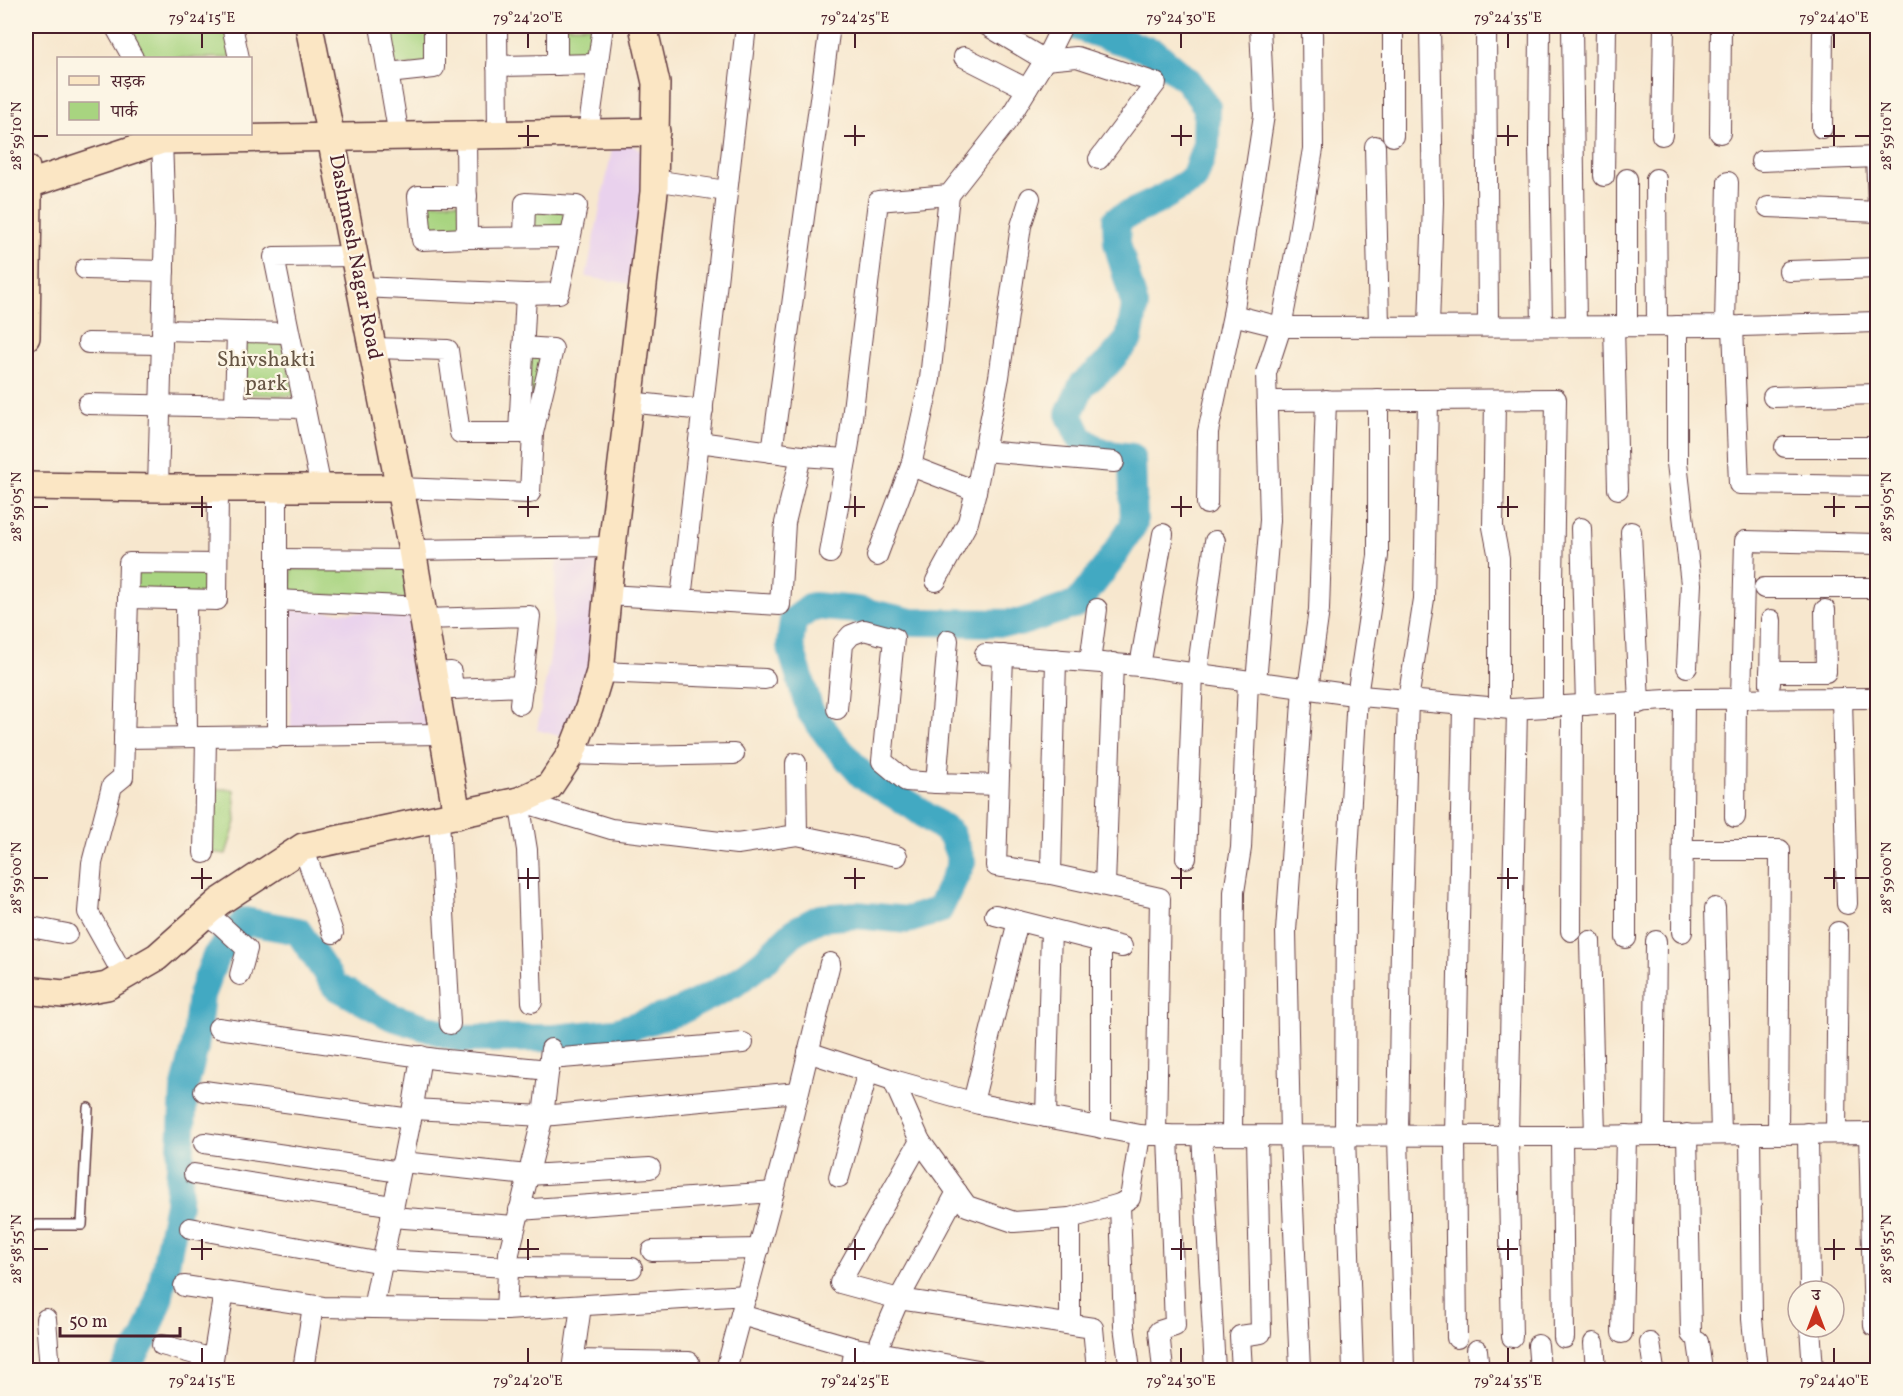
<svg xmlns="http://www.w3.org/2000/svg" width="1903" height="1396" viewBox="0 0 1903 1396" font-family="Vollkorn,'Noto Serif Devanagari',serif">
<rect width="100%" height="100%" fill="#fcf5e5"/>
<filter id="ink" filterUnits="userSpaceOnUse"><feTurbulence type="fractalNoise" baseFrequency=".0167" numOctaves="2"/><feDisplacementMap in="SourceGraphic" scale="12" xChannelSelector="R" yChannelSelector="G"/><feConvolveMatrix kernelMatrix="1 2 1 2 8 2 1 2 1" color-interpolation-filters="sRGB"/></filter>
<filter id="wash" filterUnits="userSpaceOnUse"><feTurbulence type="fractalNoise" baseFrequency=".008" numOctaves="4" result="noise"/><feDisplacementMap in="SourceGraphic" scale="24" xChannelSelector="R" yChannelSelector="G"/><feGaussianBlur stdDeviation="1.35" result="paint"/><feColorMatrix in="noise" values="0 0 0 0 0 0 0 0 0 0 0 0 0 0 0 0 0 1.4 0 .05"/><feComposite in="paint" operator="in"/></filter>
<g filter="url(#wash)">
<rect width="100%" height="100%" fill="#f7e7ce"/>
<!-- built -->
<g fill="#e9d1ed">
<path d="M614 140 627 142 647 155 632 284 586 277Z"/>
<path d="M557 553H602L592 655 567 738 537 730 552 645Z"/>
<path d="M290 610 415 615 434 729 291 728Z"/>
</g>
<!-- green -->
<g fill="#a8d480" stroke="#797a56" stroke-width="1.5">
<path d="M128 26H226L232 55 226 58H146Z"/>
<path d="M387 26H430L427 64 393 67Z"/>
<path d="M562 26H598L593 59H561Z"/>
<path d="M463 202 464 234H427L424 203Z"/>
<path d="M530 210 568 211 563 235H530Z"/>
<path d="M244 338 282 340 295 396 243 394Z"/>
<path d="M527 355 548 358 531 428Z"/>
<path d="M133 567 209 568V595L132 594Z"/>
<path d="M403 568 411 599 291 594V569Z"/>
<path d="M212 788 234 790 236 822 226 854 208 852Z"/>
</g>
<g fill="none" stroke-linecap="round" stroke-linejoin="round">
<!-- river -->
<path stroke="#42a9c2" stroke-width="28" d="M124 1370 145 1338 158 1304 178 1204 184 1091 195 1047 201 995 216 956 245 921 298 931 335 986 392 1017 462 1039 555 1038 615 1032 680 1011 734 984 764 961 795 931 820 918 856 915 908 920 939 910 962 862 951 834 911 805 863 776 832 741 810 711 790 645 793 621 813 606 857 610 912 622 1019 623 1077 604 1109 563 1134 524 1132 457 1101 453 1080 438 1069 414 1082 385 1107 364 1129 339 1135 306 1117 243 1116 220 1157 201 1194 179 1206 145 1207 107 1187 80 1154 52 1074 26"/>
</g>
</g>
<g filter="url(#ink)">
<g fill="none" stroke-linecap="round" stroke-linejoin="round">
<!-- lane casing -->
<g stroke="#643d43" stroke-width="12">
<path id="lane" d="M26 1230 35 1225H82L88 1108"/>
</g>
<!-- street casing -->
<g stroke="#643d43" stroke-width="22">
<g id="street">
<path d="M115 26 133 58"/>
<path d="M232 26 239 58"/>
<path d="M380 26 399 136"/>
<path d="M497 26 498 134"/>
<path d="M1393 26V136"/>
<path d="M1486 26 1488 326"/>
<path d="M1540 26 1539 145 1542 326"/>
<path d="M1572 26 1576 326"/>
<path d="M964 57 1027 89"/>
<path d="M1045 60 1077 57 1156 83 1099 159"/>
<path d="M1045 60 1062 26"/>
<path d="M557 65V26"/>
<path d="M497 66 598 64"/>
<path d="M388 73 434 68V26"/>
<path d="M1822 128 1823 26"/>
<path d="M588 133 603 26"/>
<path d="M1720 133 1721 26"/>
<path d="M466 135 467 238"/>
<path d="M1662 135 1664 26"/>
<path d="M1375 146 1379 326"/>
<path d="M1876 157 1878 204"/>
<path d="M1761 161 1878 157"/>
<path d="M1604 176 1606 26"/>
<path d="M1627 179V326"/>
<path d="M1656 179 1657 326"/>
<path d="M654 180 726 191"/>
<path d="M467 196H418L422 240 467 238 569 237"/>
<path d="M1768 207 1878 212"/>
<path d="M85 269 164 271"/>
<path d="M1789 271 1878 268"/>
<path d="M360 287 526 294 559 293 577 206 525 203 524 237"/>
<path d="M1233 315 1281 327 1740 326 1878 322"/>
<path d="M1429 326 1433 203 1430 26"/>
<path d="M1614 326 1618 489"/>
<path d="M1677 326V463L1691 584 1687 667"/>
<path d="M1725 326 1728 182"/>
<path d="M1733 326 1739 484 1878 486"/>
<path d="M162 330 289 333"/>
<path d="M88 343 162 344"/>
<path d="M372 348 448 350 460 433H533"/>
<path d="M1773 397 1878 394"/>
<path d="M1495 400 1493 527 1499 558V708"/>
<path d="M1267 401 1556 399 1553 582V707"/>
<path d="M629 402 703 410"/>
<path d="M88 404 305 408"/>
<path d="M235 407 237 332"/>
<path d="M519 433 526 294"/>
<path d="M699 442 801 456 846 459"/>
<path d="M1785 447H1878"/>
<path d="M984 451 1114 462"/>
<path d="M772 452 830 26"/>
<path d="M911 466 976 491"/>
<path d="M158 488 165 227 162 140 159 134"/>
<path d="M277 488V737"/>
<path d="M321 488 274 257 354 256"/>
<path d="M399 488 530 493 533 433 553 349 523 347"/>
<path d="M1207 504 1208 432 1233 315 1264 115 1260 26"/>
<path d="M1581 528 1586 705"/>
<path d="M1631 532 1639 703"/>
<path d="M412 550 612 547"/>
<path d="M830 553 849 443 878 201 949 195 1008 120 1045 60 988 26"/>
<path d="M877 556 911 466 930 379 949 195"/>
<path d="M277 559 414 560"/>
<path d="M936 581 968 522 976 491 999 377 1021 226 1030 198"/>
<path d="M1764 588H1878"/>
<path d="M608 595 780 605 785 523 801 456"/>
<path d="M128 598 217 600 218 488"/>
<path d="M186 599 187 737"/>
<path d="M681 599 746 26"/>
<path d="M277 600 422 607"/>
<path d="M424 619 530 616 520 704"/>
<path d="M948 640 936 783 998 785"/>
<path d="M985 654 1140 666 1361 696 1511 709 1684 699 1878 698"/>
<path d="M1003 655 996 866 1051 874 1160 898 1156 1135"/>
<path d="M1090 662 1097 609"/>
<path d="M1140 666 1163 534"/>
<path d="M600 672 765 679"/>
<path d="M1770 672H1826L1825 610"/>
<path d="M433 673 451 672 453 689 523 686"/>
<path d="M1197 674 1215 541"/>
<path d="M1256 682 1270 520 1266 373 1281 327 1298 238 1313 149 1312 26"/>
<path d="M1770 684 1771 620"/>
<path d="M1308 689 1319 610 1326 400"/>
<path d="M1842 698 1847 904"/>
<path d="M1741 699 1745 541 1878 544"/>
<path d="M1626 703V938"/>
<path d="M837 709 843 644 851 635 864 630 894 638 882 761 906 781 936 783"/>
<path d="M124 738 443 734"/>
<path d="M571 754 633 756 734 754"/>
<path d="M1735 817 1736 699"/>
<path d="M439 819 450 1024"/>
<path d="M797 835 897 856"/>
<path d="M303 847 333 933"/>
<path d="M1683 850H1780L1778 1134"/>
<path d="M204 853 206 737"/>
<path d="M1186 858 1193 673"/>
<path d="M1051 874 1056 659"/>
<path d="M1105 885 1113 663"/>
<path d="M1715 908 1721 1134"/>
<path d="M206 914 221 925 247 949 240 975"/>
<path d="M995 915 1122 947"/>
<path d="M26 926 67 934"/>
<path d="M1571 931 1572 706"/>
<path d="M1682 932 1684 699"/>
<path d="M1590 941 1595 1136"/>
<path d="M124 976 88 912 92 863 112 786 123 777 129 563 217 564"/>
<path d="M532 1002 527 850 519 801 611 829 737 844 797 835 796 763"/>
<path d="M218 1028 436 1059 549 1070"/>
<path d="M808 1052 893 1080 920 1141 967 1206 1014 1222 1070 1218 1120 1204 1130 1198 1140 1135"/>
<path d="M550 1059 743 1043"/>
<path d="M893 1080 979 1104 1140 1135 1562 1136 1878 1133"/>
<path d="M204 1091 411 1119"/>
<path d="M973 1102 1018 921"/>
<path d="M413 1109 543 1116 798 1092"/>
<path d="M1046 1117 1051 929"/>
<path d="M1101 1128V941"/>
<path d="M1808 1133 1810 1291"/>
<path d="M1836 1133 1838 932"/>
<path d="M1869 1133 1874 1326"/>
<path d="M1687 1134 1691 1334"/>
<path d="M1750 1134 1752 1319 1757 1370"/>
<path d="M1202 1135 1215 1370"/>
<path d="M1232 1135 1234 892 1241 848 1248 681"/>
<path d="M1654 1135 1656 941"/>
<path d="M1562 1136 1564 1338"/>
<path d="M920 1141 840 1283 899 1299 1093 1328 1097 1370"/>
<path d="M204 1143 400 1172"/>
<path d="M402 1162 528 1175 650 1168"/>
<path d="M194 1174 393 1206"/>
<path d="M839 1177 868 1071"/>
<path d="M1120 1204 1124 1326 1130 1370"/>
<path d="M519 1210 774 1192"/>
<path d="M391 1217 515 1226"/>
<path d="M190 1228 382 1263"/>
<path d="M652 1251 759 1249"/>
<path d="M382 1260 508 1267 632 1268"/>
<path d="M184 1286 323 1307 373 1308 506 1310 747 1295"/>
<path d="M373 1308 411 1119 421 1056"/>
<path d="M506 1310 509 1253 543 1116 551 1049"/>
<path d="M741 1315 855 1348 978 1370"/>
<path d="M46 1319 50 1370"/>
<path d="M1070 1324V1218"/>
<path d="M1810 1327 1813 1370"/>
<path d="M1622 1333 1626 1135"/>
<path d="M1512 1337 1508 1136 1517 709"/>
<path d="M1457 1338 1455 1136 1463 705"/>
<path d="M1698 1342 1702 1370"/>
<path d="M1594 1343 1596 1370"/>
<path d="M1650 1343 1654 1370"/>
<path d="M162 1345 213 1359 224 1292"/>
<path d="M1538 1345 1540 1370"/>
<path d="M1477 1350 1479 1370"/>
<path d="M876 1352 899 1299 957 1192"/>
<path d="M574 1360 689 1362"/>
<path d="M303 1370 313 1306"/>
<path d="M572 1370 581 1306"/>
<path d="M726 1370 782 1161 830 963"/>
<path d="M851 1370 855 1348"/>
<path d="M1163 1370 1159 1331 1175 1326 1168 1135"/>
<path d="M1242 1370 1240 1336 1261 1333 1257 1136"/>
<path d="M1300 1370 1290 1136 1286 931 1303 688"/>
<path d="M1353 1370 1345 1136 1346 888 1357 696 1378 556V400"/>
<path d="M1404 1370 1398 1136 1401 944 1408 700 1424 599 1428 400"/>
</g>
</g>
<!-- secondary casing -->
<g stroke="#643d43" stroke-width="30">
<g id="secondary">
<path d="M309 26 412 550 457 815"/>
<path d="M26 168 28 198 26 337"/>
<path d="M26 185 162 140 656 132"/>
<path d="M26 486 158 488H399"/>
<path d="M26 990 63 994 107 986 157 957 219 902 303 847 519 801 549 787 571 754 589 708 600 672 612 547 654 192 656 83 643 26"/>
</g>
</g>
<!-- lane -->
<use href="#lane" stroke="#fff" stroke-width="9"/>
<!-- street -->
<use href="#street" stroke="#fff" stroke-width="20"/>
<!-- secondary -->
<use href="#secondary" stroke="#fbe6c4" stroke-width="27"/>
</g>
</g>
<!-- ticks -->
<path fill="none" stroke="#4a1f2b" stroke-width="2" d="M202 33V48M528 33V48M855 33V48M1181 33V48M1508 33V48M1834 33V48M528 125V146M855 125V146M1181 125V146M1508 125V146M1834 125V146M33 136H48M518 136H539M844 136H865M1171 136H1192M1497 136H1518M1824 136H1845M1855 136H1870M202 496V517M528 496V517M855 496V517M1181 496V517M1508 496V517M1834 496V517M33 507H48M191 507H212M518 507H539M844 507H865M1171 507H1192M1497 507H1518M1824 507H1845M1855 507H1870M202 868V889M528 868V889M855 868V889M1181 868V889M1508 868V889M1834 868V889M33 878H48M191 878H212M518 878H539M844 878H865M1171 878H1192M1497 878H1518M1824 878H1845M1855 878H1870M202 1239V1260M528 1239V1260M855 1239V1260M1181 1239V1260M1508 1239V1260M1834 1239V1260M33 1249H48M191 1249H212M518 1249H539M844 1249H865M1171 1249H1192M1497 1249H1518M1824 1249H1845M1855 1249H1870M202 1348V1363M528 1348V1363M855 1348V1363M1181 1348V1363M1508 1348V1363M1834 1348V1363"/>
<g text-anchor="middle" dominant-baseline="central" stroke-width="4.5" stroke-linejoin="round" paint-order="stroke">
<!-- street labels -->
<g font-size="21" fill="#4a1f2b" stroke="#fcf5e5">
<text transform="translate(355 257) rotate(79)">Dashmesh Nagar Road</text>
</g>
<!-- park labels -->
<g font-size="21" fill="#654" stroke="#fcf5e5">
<text x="266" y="360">Shivshakti<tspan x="266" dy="24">park</tspan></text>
</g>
</g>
<!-- margin -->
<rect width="1903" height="1396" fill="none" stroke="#fcf5e5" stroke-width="66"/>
<!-- legend -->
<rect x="57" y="57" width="195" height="78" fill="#fcf5e5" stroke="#b59f9b" stroke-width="1.5"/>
<rect x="69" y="76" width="30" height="9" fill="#fbe6c4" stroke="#b59f9b" stroke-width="1.5"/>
<text x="111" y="87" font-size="18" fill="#4a1f2b">सड़क</text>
<rect x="69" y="102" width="30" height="18" fill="#a8d480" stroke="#b59f9b" stroke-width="1.5"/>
<text x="111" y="117" font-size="18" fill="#4a1f2b">पार्क</text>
<!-- north arrow -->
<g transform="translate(1816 1309)"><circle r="28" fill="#fcf5e5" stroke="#b59f9b" stroke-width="1.5"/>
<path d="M0-4.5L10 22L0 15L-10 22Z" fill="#c8321e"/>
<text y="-9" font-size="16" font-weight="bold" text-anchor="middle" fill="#4a1f2b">उ</text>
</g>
<!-- scale -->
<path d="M60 1327v9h120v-9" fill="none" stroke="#4a1f2b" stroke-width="3"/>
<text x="69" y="1327" font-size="18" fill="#4a1f2b" stroke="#fcf5e5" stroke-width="4.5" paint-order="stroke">50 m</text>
<rect x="33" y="33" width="1837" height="1330" fill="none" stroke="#4a1f2b" stroke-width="2"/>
<g font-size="15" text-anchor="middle" fill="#4a1f2b">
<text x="202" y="22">79°24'15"E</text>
<text x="528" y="22">79°24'20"E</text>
<text x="855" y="22">79°24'25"E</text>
<text x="1181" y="22">79°24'30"E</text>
<text x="1508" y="22">79°24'35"E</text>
<text x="1834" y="22">79°24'40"E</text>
<text transform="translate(16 136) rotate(-90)" y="5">28°59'10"N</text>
<text transform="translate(1886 136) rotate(-90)" y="5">28°59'10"N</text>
<text transform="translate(16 507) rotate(-90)" y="5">28°59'05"N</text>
<text transform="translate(1886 507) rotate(-90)" y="5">28°59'05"N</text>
<text transform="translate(16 878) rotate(-90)" y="5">28°59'00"N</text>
<text transform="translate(1886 878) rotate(-90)" y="5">28°59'00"N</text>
<text transform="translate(16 1249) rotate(-90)" y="5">28°58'55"N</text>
<text transform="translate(1886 1249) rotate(-90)" y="5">28°58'55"N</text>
<text x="202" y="1385">79°24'15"E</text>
<text x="528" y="1385">79°24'20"E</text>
<text x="855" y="1385">79°24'25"E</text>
<text x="1181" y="1385">79°24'30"E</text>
<text x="1508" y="1385">79°24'35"E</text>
<text x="1834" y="1385">79°24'40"E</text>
</g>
</svg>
